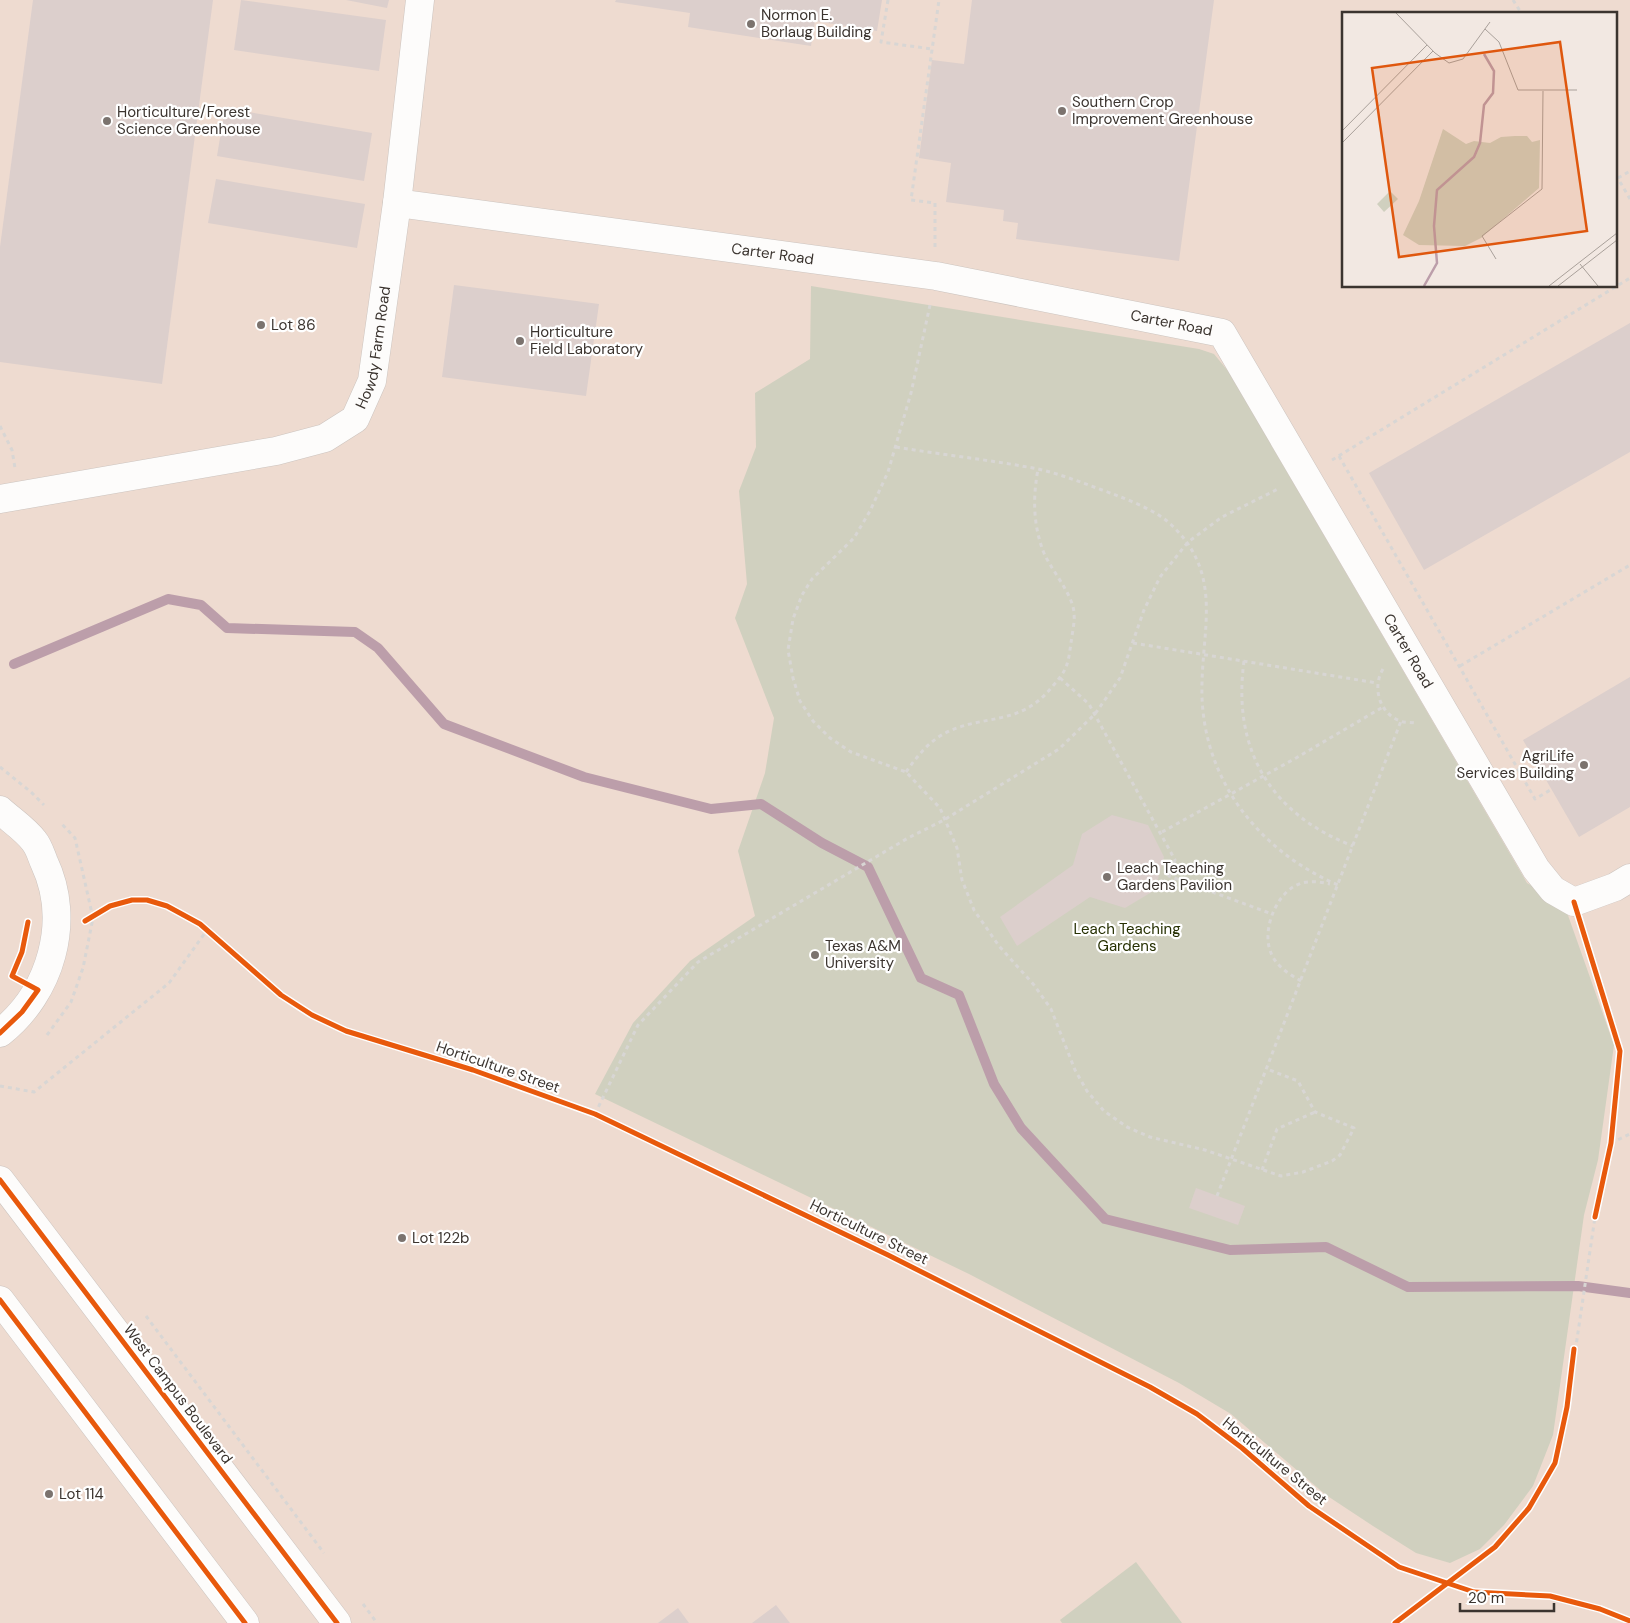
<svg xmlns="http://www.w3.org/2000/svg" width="1630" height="1623" viewBox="0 0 1630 1623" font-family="'DM Sans',sans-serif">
<rect width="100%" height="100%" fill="#f2e8e2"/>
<!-- built -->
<path fill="#eedbd0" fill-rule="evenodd" d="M0 0H1630V1623H0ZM1344 14H1616V286H1344Z"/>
<!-- green -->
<g fill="#d0d0bf">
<path d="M811 286 1199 349 1214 354 1228 371 1527 883 1564 904 1614 1045 1598 1160 1584 1215 1553 1435 1533 1486 1504 1525 1480 1549 1450 1563 1416 1553 1373 1526 1326 1495 1231 1414 1179 1383 969 1274 595 1094 633 1023 690 961 755 916 738 851 765 773 774 718 735 618 747 584 739 491 756 447 755 393 810 359Z"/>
<path d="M1136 1562 1182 1623H1062L1060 1620Z"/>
</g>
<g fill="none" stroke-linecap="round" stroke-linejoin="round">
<!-- stream -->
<path stroke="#bc9eaa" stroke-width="10" d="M14 664 168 599 201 605 227 628 355 632 378 648 444 724 584 777 711 809 761 804 822 843 868 867 921 978 959 995 994 1084 1021 1128 1105 1219 1230 1250 1326 1247 1408 1287 1578 1286 1630 1293"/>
</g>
<!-- building -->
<g fill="#dccfcc">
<path d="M33 0H213L162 384 0 362V247Z"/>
<path d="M241 0 386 20 379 71 234 50Z"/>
<path d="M346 0H389L387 8Z"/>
<path d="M616 0H882L877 31 815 21 811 46 688 27 690 13 615 2Z"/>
<path d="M972 0H1214L1179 261 1016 239 1018 223 1003 221 1004 210 946 202 951 163 919 158 932 60 964 64Z"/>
<path d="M225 108 372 133 364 181 217 156Z"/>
<path d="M216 179 365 204 357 248 208 223Z"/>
<path d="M454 285 599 304 586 396 442 377Z"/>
<path d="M1630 323V452L1424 570 1369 473Z"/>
<path d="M1630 677V807L1579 837 1523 740Z"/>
<path d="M1112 815 1148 825 1164 857 1155 890 1125 908 1090 897 1017 946 1000 917 1073 865 1082 834Z"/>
<path d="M1196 1188 1245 1206 1238 1225 1189 1208Z"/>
<path d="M776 1605 790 1623H752Z"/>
<path d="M678 1608 689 1623H658Z"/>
</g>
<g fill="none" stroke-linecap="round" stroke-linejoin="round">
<!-- street casing -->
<g stroke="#ccc4bf" stroke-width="29">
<g id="street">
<path id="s1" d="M397 203 936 276 1222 333 1536 869 1553 890 1574 902 1615 887 1630 878"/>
<path id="s2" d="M0 499 276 451 325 438 355 419 372 381 397 203 420 0"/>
<path d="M0 810C11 820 26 830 34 841 39 847 41 855 44 862 72 921 51 993 0 1033"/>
<path d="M0 1180 337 1623"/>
<path d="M0 1300 245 1623"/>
</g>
</g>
<!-- path -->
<g stroke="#d8d6d4" stroke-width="3" stroke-dasharray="4 4" stroke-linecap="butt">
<path d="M888 0 881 42 932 49"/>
<path d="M1513 0 1522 14"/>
<path d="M1616 175 1630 199"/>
<path d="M1618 178 1630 171"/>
<path d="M935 247V203L911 200 939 0"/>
<path d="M930 305 911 393 888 472 870 511 854 538 812 579 802 595 793 619 788 650 793 678 800 701 813 721 830 738 851 752 906 772 940 808 957 848 962 880 974 910 999 946 1034 985 1051 1009 1075 1070 1087 1091 1104 1111 1127 1127 1150 1137 1205 1150 1281 1176 1303 1172 1332 1161 1340 1155 1354 1128 1315 1112 1298 1081 1267 1069"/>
<path d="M0 426 12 450 15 468"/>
<path d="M896 447C943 455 992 460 1038 469 1064 475 1088 485 1113 494 1131 501 1152 509 1167 521 1227 573 1200 631 1202 697 1205 783 1261 852 1338 885"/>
<path d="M1339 456 1535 799 1552 789"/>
<path d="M1332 460 1630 278"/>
<path d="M1133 643 1377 683"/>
<path d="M1244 661C1232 749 1270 814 1353 846"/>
<path d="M1460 666 1630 565"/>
<path d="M1383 669C1372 687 1379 713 1400 721 1405 723 1411 722 1416 723"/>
<path d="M1060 678 1089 704 1175 860 1169 876 1272 914"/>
<path d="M0 767 31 792 44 805"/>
<path d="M906 772C916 758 926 745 940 736 980 712 1018 729 1052 687 1067 670 1068 665 1071 643 1072 634 1075 622 1074 613 1073 593 1048 567 1042 548 1033 521 1033 497 1038 469"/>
<path d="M1162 832 1296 758 1383 707"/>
<path d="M1301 981C1289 974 1276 966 1271 953 1262 932 1274 899 1293 887 1304 880 1317 881 1330 884"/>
<path d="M47 1035 71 1002 83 968 93 918 75 838 60 822"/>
<path d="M0 1086 34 1092 169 983 207 930"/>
<path d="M595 1114 638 1025 698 962 908 838 944 820 1059 749 1095 714 1120 678 1144 610 1160 577 1188 542 1222 517 1280 488"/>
<path d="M1611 1143 1630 1134"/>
<path d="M1262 1170 1277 1129 1315 1112"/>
<path d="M1217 1196 1401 721"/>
<path d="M146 1316 324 1553"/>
<path d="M363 1604 377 1623"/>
<path d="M1395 1623 1495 1547 1529 1508 1555 1463 1567 1407 1595 1217 1611 1143 1620 1051 1582 929"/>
</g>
<!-- street -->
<use href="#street" stroke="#fdfcfb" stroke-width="28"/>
<!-- cycleway casing -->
<g stroke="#fff" stroke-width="8">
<g id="cycleway">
<path d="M1574 902 1620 1051 1611 1143 1595 1217"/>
<path d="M85 921 110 906 132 900H147L167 906 200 924 281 995 312 1015 346 1031 473 1070 595 1114 888 1255 1150 1387 1197 1414 1242 1448 1309 1506 1399 1567 1474 1592 1550 1596 1600 1609 1630 1621"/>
<path d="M0 1033 22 1012 38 990 12 976 22 952 28 922"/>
<path d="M0 1180 337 1623"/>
<path d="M0 1300 245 1623"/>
<path d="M1395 1623 1495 1547 1529 1508 1555 1463 1567 1407 1574 1349"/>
</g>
</g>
<!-- cycleway -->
<use href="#cycleway" stroke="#e8590c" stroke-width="5"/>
</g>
<!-- markers -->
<g fill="#7b736e" stroke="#fff" stroke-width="2">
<circle cx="751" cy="24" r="5"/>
<circle cx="1062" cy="111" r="5"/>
<circle cx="107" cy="121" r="5"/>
<circle cx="261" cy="325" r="5"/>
<circle cx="520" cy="341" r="5"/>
<circle cx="1584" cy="765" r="5"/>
<circle cx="1107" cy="877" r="5"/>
<circle cx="815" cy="955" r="5"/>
<circle cx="402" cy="1238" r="5"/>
<circle cx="49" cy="1494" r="5"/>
</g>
<g text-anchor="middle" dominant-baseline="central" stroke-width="4.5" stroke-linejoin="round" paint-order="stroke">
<!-- poi labels -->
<g font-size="15" fill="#3b342f" stroke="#fff" text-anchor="start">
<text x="761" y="15">Normon E.<tspan x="761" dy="17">Borlaug Building</tspan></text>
<text x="1072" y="102">Southern Crop<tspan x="1072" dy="17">Improvement Greenhouse</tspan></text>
<text x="117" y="112">Horticulture/Forest<tspan x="117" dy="17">Science Greenhouse</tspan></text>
<text x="271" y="325">Lot 86</text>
<text x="530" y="332">Horticulture<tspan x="530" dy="17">Field Laboratory</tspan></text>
<text x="1574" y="756" text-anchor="end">AgriLife<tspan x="1574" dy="17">Services Building</tspan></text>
<text x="1117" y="868">Leach Teaching<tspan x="1117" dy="17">Gardens Pavilion</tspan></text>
<text x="825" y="946">Texas A&amp;M<tspan x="825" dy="17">University</tspan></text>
<text x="412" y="1238">Lot 122b</text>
<text x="59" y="1494">Lot 114</text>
</g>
<!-- street labels -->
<g font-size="15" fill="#3b342f" stroke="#fff">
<text stroke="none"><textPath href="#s1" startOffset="379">Carter Road</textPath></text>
<text stroke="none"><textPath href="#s1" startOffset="784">Carter Road</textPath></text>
<text stroke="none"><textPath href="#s2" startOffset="441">Howdy Farm Road</textPath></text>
<text stroke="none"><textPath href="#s1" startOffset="1204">Carter Road</textPath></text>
<text transform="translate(498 1067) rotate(19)">Horticulture Street</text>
<text transform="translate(869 1232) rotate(26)">Horticulture Street</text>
<text transform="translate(178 1394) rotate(53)">West Campus Boulevard</text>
<text transform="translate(1275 1461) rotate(39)">Horticulture Street</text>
</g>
<!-- park labels -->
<g font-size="15" fill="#263002" stroke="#fff">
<text x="1127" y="929">Leach Teaching<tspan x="1127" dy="17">Gardens</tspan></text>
</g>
</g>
<!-- overview -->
<g transform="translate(1342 12)">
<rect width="275" height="275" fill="#f2e8e2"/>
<path d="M101 117 124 132 132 129 148 131 159 125 173 124H185L190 130 198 128 197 176 139 226 123 234 77 233 61 223 77 189ZM48 179 56 187 42 200 35 192Z" fill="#d0d0bf"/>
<path fill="none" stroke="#bc9eaa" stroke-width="2.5" d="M82 274 95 251 92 214 95 178 132 145 138 131 142 93 151 81 152 59 142 42"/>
<path fill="none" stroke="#a9a09a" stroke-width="1" d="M54 1 93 41 107 51 121 47 148 10M143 17 157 30 176 78H235M0 119 85 33M0 131 91 39M154 247 140 224 200 177 201 79M238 252 256 274M207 274 275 221M216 274 275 228"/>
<path fill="#df570e" fill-opacity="0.15" stroke="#df570e" stroke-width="2.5" d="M218 30 245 219 57 245 30 56Z"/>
<rect width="275" height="275" fill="none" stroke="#3b342f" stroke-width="2.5"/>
</g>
<!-- scale -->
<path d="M1460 1603v8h94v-8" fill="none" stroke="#3b342f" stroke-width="2.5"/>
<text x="1468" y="1603" font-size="15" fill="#3b342f" stroke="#ffffff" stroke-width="4" paint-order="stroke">20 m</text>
</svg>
